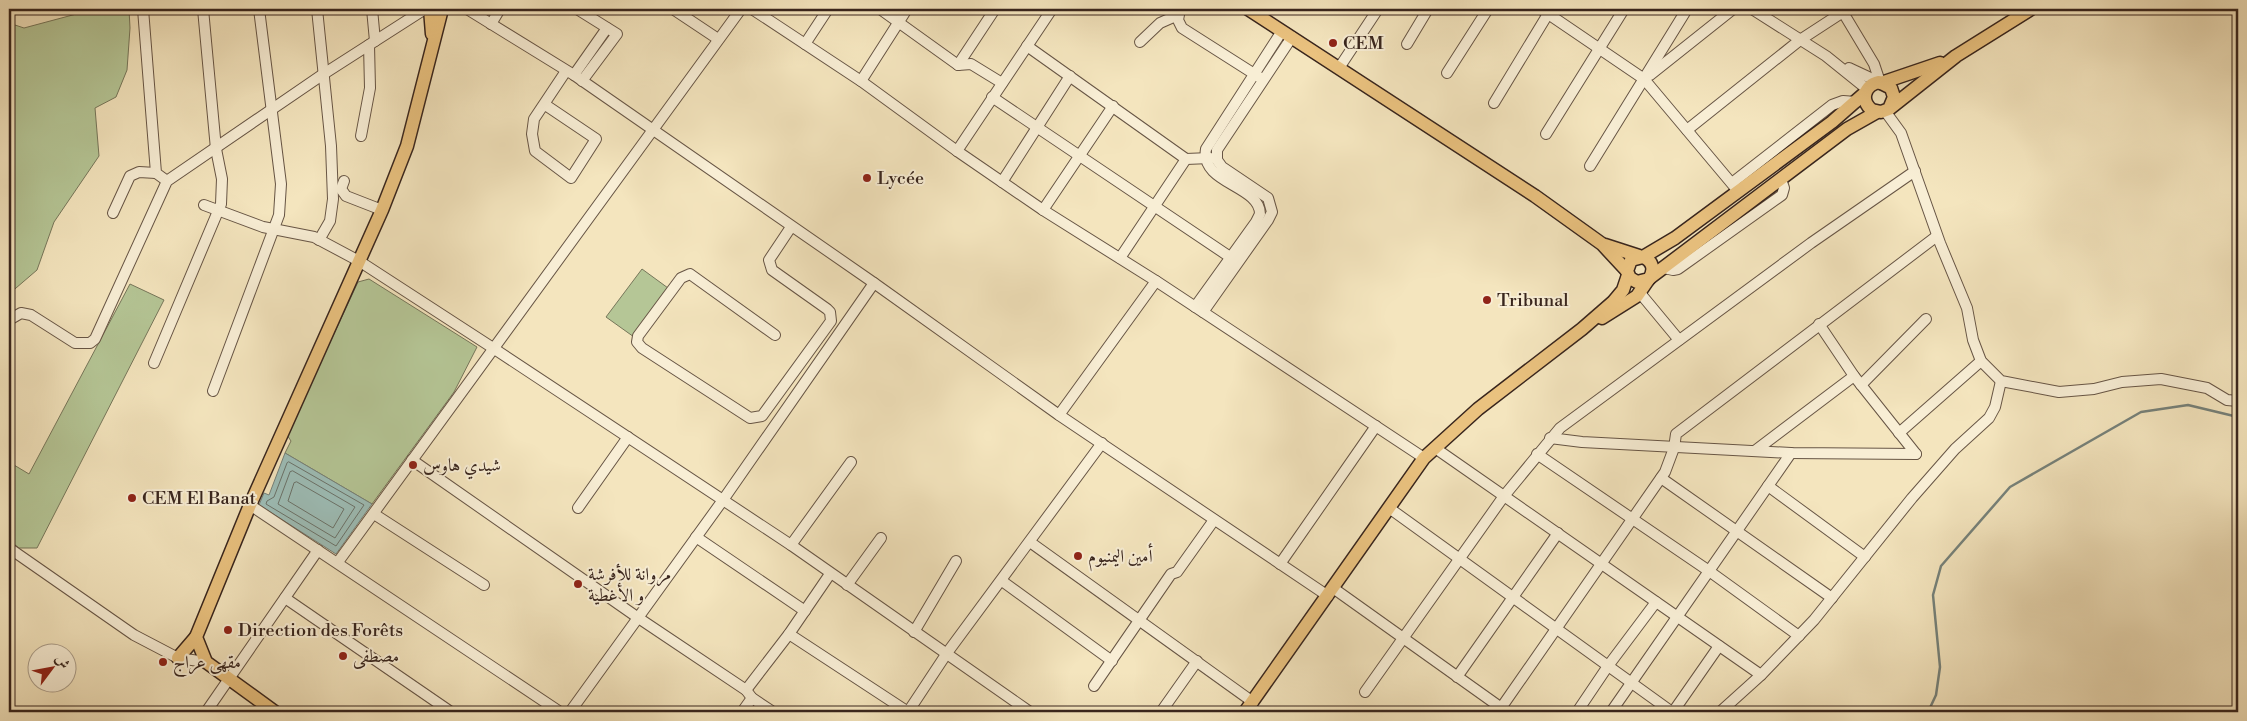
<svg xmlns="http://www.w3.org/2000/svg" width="2247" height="721" viewBox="0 0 2247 721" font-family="'Libre Bodoni',Amiri,serif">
<rect width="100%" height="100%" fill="#f4e5be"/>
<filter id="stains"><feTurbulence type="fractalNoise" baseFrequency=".004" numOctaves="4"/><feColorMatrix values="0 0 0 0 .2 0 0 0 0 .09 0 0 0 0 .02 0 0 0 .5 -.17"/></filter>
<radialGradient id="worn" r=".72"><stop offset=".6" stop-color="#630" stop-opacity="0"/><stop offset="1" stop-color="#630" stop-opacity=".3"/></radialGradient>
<!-- green -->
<g fill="#b5c696" stroke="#76765a">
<path d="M95 9H129L130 28 127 70 116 97 95 108 99 156 54 222 37 270 9 294V23L24 28Z"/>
<path d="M642 269 668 288 634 337 606 317Z"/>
<path d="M369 279 477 347 454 392 372 504 285 453 291 441 287 435 358 282Z"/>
<path d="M130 284 164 300 37 548H19L9 540V462L29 474Z"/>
</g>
<!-- water -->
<path fill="#9dbeb8" stroke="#75817a" d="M285 453 372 504 336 554 259 505 264 493 269 495Z"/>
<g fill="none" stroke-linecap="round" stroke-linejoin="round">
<!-- shore -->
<g stroke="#6a726a" stroke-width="1">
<path d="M289 462 364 505 336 546 266 504 267 501 274 497 287 463Z"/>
<path d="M293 471 355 507 335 538 278 504 290 472Z"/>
<path d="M297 482 344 509 333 528 288 501 294 483Z"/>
</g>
<!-- stream -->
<path stroke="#75817a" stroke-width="2.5" d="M1928 712 1936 695 1940 667 1933 595 1941 566 2010 487 2141 412 2188 405 2238 417"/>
<!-- minor casing -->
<g stroke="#675545" stroke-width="12">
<g id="minor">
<path d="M143 9 156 173 167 181"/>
<path d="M317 9 331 146 333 199 330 221 319 240"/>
<path d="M372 9 375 41"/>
<path d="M467 9 574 75 874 283 1059 415 1328 596"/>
<path d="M577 9 617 34 582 81"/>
<path d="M673 9 718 39"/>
<path d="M752 9 861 81 957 151 1043 210 1156 281 1424 458"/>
<path d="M880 9 958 65 971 64 1002 83"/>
<path d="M1180 9 1178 20 1182 28 1259 77"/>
<path d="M1541 9 1644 79 1738 191"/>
<path d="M1752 9 1826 56 1867 89"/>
<path d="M1841 9 1874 64 1880 82"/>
<path d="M491 24 500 9"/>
<path d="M1140 42 1160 23 1178 15"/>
<path d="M805 44 828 9"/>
<path d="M1407 44 1428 9"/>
<path d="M1027 46 1186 159 1210 158"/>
<path d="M958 65 995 9"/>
<path d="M1339 68 1378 9"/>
<path d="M1849 68 1879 82"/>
<path d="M1447 73 1488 9"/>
<path d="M574 75 607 28"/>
<path d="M1650 75 1733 9"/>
<path d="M861 81 907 9"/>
<path d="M992 97 1230 257"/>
<path d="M1494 103 1551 9"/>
<path d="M544 104 596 139 571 178 535 151 532 134 534 119 566 71"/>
<path d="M1885 111 1901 133 1940 243 1967 308 1973 340 1981 361 2001 381 2059 392 2094 389 2122 382 2161 379 2207 388 2227 400 2238 401"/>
<path d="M1687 130 1800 40 1843 12"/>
<path d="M1546 134 1624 9"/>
<path d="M361 136 370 88 369 45"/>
<path d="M957 151 1052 9"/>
<path d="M1590 166 1687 9"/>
<path d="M344 181 341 189 346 196 382 210"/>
<path d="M1002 182 1070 76"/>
<path d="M1732 183 1832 105 1843 101 1856 102"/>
<path d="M204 205 263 227 314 237 359 261 493 348 791 545 1030 712"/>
<path d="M1043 210 1113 106"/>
<path d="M113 213 130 176 139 172 156 173"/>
<path d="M1120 258 1186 159"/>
<path d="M1664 268 1673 270 1678 269 1782 195 1784 188 1781 179"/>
<path d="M1640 293 1679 340"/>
<path d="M1195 307 1256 222 1260 214C1260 185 1200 184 1206 149L1282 31"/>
<path d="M1203 312 1268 220 1272 212 1268 198 1222 167 1217 160V150L1292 37"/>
<path d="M9 320 21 313 31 315 75 343H90L95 339 167 181 322 75 425 9"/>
<path d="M1819 324 1854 376 1916 454"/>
<path d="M775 335 690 274 681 278 638 336 637 342 642 348 750 418 762 416 831 321 830 312 827 309 772 270 769 260 791 227"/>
<path d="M154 363 221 204 222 179 216 149 203 9"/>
<path d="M1861 385 1926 319"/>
<path d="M213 391 279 215 281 184 259 9"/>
<path d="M1059 415 1156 281"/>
<path d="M1899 433 1981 361"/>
<path d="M1550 438 1582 442 1791 453 1916 454"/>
<path d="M1435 448 1761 675"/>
<path d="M1756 450 1854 376"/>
<path d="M1537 454 1709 571 1799 636"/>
<path d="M412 460 637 617 746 690 752 698 773 712"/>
<path d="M1661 478 1832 598"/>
<path d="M1768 486 1865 557"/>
<path d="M250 505 560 712"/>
<path d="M578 508 628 437"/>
<path d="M1389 508 1672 712"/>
<path d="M374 514 484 585"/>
<path d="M696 537 805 611"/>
<path d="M1030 542 1253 702"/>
<path d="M791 545 851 462"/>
<path d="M9 548 134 635 178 658 206 662"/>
<path d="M338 562 741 9"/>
<path d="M1280 564 1376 426"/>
<path d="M1002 581 1112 661"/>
<path d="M847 585 881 538"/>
<path d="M1333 588 1507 712"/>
<path d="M285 598 451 712"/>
<path d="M914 632 956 561"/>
<path d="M789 634 908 712"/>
<path d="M1457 677 1558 533"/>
<path d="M1094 686 1171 574 1177 572 1214 520"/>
<path d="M746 690 789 634 830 574"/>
<path d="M1365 692 1504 496 1560 428 1811 243 1915 171"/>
<path d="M1501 708 1665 472 1674 448 1676 434 1937 236"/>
<path d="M206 712 318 550"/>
<path d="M570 712 723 500 874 283"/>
<path d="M742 712 752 698"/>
<path d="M908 712 947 653 1102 443"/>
<path d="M1161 712 1197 661"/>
<path d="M1577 712 1608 666 1656 602"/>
<path d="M1611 712 1791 453"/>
<path d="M1673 712 1719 646"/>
<path d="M1720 712 1761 675 1814 620 1912 498 1955 449 1989 418 1995 407 2001 381"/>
</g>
</g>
<!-- major casing -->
<g stroke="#38251d" stroke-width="15">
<g id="major">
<path d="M430 9 432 34"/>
<path d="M1248 9 1535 196 1602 244 1627 271"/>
<path d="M1881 83 1940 63"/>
<path d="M1889 109 1894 97 1891 88 1879 82C1864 85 1860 101 1872 110L1881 112 1889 109 1956 56 2031 9"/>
<path d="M1605 245 1639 256"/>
<path d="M1643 257C1653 261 1655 270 1649 279L1637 282 1630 278 1627 271 1631 260 1643 257 1675 238 1832 122 1865 93"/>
<path d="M1651 277 1847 129 1877 112"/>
<path d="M1602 318 1637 296 1648 280"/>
<path d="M178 658 196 637"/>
<path d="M275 712 206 662 196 637 250 505 382 210 407 146 442 9"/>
<path d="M1245 712 1424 458 1478 409 1582 329 1613 302 1623 290 1628 275"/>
</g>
</g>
<!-- minor -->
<use href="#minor" stroke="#f8eed5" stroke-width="10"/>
<!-- major -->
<use href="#major" stroke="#eac27f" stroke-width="12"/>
</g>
<!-- markers -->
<g fill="#8f2418" stroke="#f8eed5" stroke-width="2">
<circle cx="1333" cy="43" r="5"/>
<circle cx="867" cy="178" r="5"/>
<circle cx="1487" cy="300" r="5"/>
<circle cx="413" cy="465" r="5"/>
<circle cx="132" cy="498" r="5"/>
<circle cx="1078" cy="556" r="5"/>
<circle cx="578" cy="584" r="5"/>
<circle cx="228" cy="630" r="5"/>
<circle cx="343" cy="656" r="5"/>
<circle cx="163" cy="662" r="5"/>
</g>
<g text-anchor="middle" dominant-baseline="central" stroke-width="4" stroke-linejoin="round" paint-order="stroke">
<!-- poi labels -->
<g font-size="18" fill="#38251d" stroke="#f8eed5" text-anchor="start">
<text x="1343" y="43">CEM</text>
<text x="877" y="178">Lycée</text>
<text x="1497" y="300">Tribunal</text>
<text x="423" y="465">شيدي هاوس</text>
<text x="142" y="498">CEM El Banat</text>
<text x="1088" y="556">أمين اليمنيوم</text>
<text x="588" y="574">مروانة للأفرشة<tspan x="588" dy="21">و الأغطية</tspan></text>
<text x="238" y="630">Direction des Forêts</text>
<text x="353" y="656">مصطفى</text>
<text x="173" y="662">مقهى عراج</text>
</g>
</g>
<!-- margin -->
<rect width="2247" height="721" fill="none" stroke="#f4e5be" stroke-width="30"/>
<rect x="10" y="10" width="2227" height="701" fill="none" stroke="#38251d" stroke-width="2.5"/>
<rect x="15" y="15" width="2217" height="691" fill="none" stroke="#38251d"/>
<!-- north arrow -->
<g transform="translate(52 668) rotate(58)"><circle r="24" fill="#f8eed5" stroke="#ab9e8b"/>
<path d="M0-4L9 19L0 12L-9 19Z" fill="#8f2418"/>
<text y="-8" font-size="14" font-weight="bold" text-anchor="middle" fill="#38251d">ش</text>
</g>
<rect width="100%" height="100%" filter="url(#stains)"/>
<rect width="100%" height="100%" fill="url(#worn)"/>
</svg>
